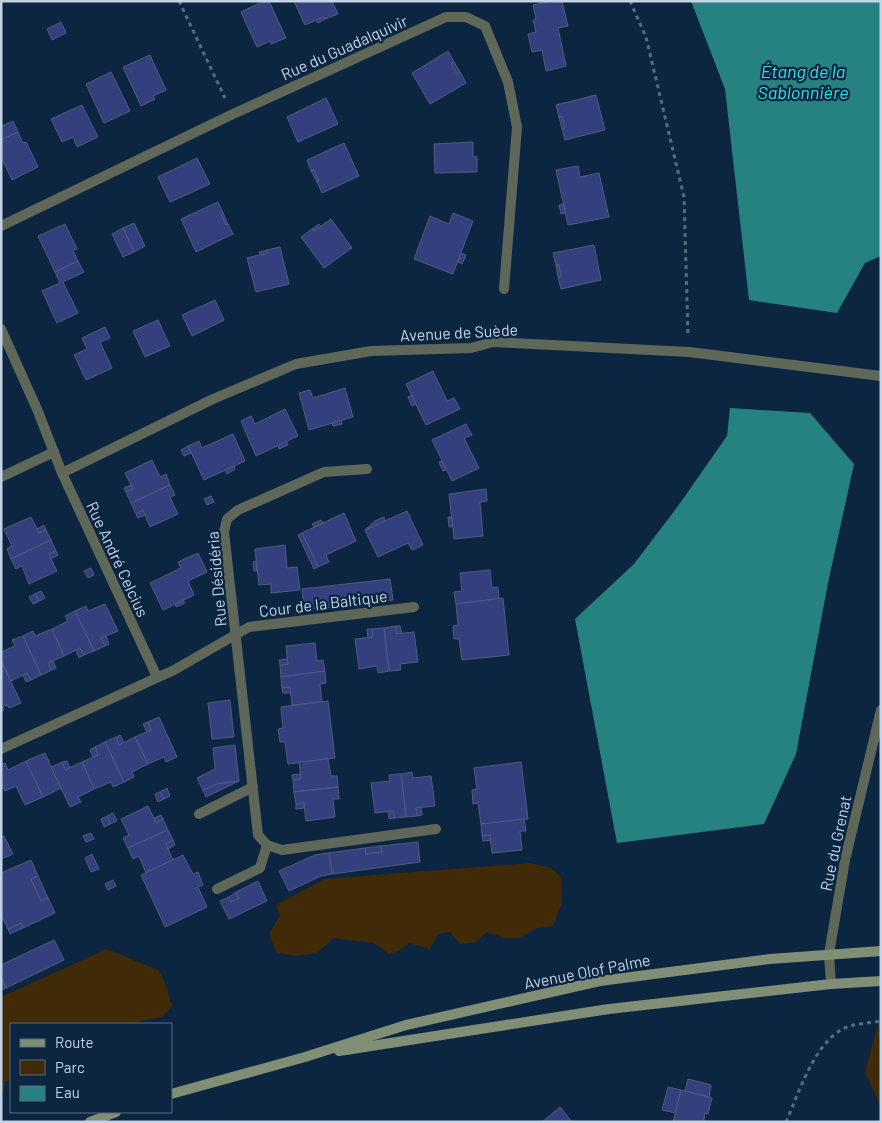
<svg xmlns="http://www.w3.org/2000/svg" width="882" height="1123" viewBox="0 0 882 1123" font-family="Barlow,sans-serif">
<rect width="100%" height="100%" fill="#0c2641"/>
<!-- green -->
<g fill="#412a07">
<path d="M530 863 551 868 561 877 562 902 553 926 536 928 520 938H504L487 932 476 942 460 944 450 932 438 934 430 949 409 943 399 951 389 954 374 943 334 938 317 953 295 956 276 952 269 934 280 916 276 905 324 879Z"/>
<path d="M107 949 158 970 165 982 172 1006 162 1017 126 1024H11V1080L5 1081 1 1105V997Z"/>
<path d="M881 1020V1107L865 1072 879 1021Z"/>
</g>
<!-- water -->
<g fill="#268280">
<path d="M691 1H881V256L865 263 837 313 749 300 725 89Z"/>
<path d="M730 408 810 413 854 464 828 583 796 754 764 824 617 843 575 619 634 564 678 506 727 436Z"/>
</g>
<!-- building -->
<g fill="#343f7d" stroke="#515b7f">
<path d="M264 1H269L286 38 271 44 270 41 257 47 241 12Z"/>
<path d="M294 1H332L338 14 325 19 324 17 305 25Z"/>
<path d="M552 1H562L568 26 558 28 566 66 546 71 542 50 532 52 528 34 536 32 533 20 536 19 533 5Z"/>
<path d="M324 17 325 19 318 23 316 20Z"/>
<path d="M61 22 66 33 52 40 47 29Z"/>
<path d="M448 51 454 62 451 63 457 74 460 72 466 83 430 104 412 73Z"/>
<path d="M150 55 166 90 153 96 155 99 141 106 123 67Z"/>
<path d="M454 62 460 72 457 74 451 63Z"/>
<path d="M111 72 130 111 104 123 86 84Z"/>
<path d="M596 95 605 130 565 140 562 129 565 128 562 117H559L556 105Z"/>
<path d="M326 98 338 124 298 142 287 117Z"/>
<path d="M82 105 98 137 77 147 73 137 62 142 51 119Z"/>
<path d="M559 117H562L565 128 562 129Z"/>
<path d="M13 121 18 132 1 140V126Z"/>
<path d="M18 132 23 143 26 142 38 167 12 180 1 157V140Z"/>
<path d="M473 142V156L477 157V172L435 173 434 144Z"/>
<path d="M344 143 359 176 322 193 317 182 319 181 314 170 311 171 307 160Z"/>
<path d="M197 158 210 184 170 202 158 177Z"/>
<path d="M578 166 580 177 599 173 609 217 568 225 556 170Z"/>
<path d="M314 170 319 181 317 182 311 171Z"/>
<path d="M218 202 223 213 221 214 226 225 228 224 233 234 196 252 181 219Z"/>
<path d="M563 204 565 213 561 214 559 205Z"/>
<path d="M223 213 228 224 226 225 221 214Z"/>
<path d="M453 213 473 221 453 274 414 259 430 216 449 224Z"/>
<path d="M331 219 352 248 324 268 301 237 312 229 314 231Z"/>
<path d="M134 223 145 246 134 252 123 228Z"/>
<path d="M65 224 77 249 73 250 78 261 55 272 38 236Z"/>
<path d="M319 224 321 227 314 231 312 229Z"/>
<path d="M123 228 134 252 123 257 112 234Z"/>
<path d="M594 245 601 280 561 289 558 277H561L559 265H556L553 253Z"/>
<path d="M280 247 289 284 256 292 247 258 267 253V250Z"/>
<path d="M267 250V253L260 255 259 252Z"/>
<path d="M461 253 466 255 462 264 458 262Z"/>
<path d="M78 261 84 272 63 282 78 313 57 323 42 291 60 283 55 272Z"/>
<path d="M556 265H559L561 277H558Z"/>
<path d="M215 300 224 320 192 336 182 315Z"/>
<path d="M158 320 170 346 145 357 133 331Z"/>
<path d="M105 327 110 338 100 342 112 368 86 380 74 355 87 349 82 338Z"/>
<path d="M433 371 447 401 454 398 460 409 426 425 406 384Z"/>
<path d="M345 388 353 417 309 430 299 393 310 390 313 398Z"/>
<path d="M412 395 416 404 412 406 408 397Z"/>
<path d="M285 409 298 436 256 456 241 421 251 416 255 424Z"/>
<path d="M341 420 342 424 333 426 332 423Z"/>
<path d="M466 424 472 435 464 438 479 468 452 481 432 440Z"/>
<path d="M233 434 245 461 204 480 188 446 199 441 202 448Z"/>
<path d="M286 441 288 445 279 449 278 446Z"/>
<path d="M188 446 191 453 184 456 181 450Z"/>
<path d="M152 460 160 477 166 474 170 485 131 503 126 492 133 489 125 473Z"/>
<path d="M442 461 446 470 443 471 439 462Z"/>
<path d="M234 466 235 469 227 474 225 470Z"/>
<path d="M131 485 133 489 126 492 124 488Z"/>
<path d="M170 485 175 495 170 497 178 514 150 527 143 510 136 514 131 503Z"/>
<path d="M486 489 487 501 480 502 483 536 454 539 449 494Z"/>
<path d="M211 496 214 502 207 505 204 499Z"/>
<path d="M143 510 145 515 138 518 136 514Z"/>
<path d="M407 511 423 545 412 550 408 543 378 557 365 530Z"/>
<path d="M344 513 356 541 326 555 329 562 318 567 302 533Z"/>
<path d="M31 517 39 533 46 530 51 540 11 559 7 549 12 546 4 529Z"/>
<path d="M384 517 385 521 365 530 375 521Z"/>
<path d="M448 517H451L453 526 449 527Z"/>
<path d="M321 520 323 523 314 527 312 524Z"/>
<path d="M44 525 46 530 39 533 37 529Z"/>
<path d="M302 533 318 567 314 569 298 535Z"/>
<path d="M51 540 56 551 49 554 57 571 29 584 22 566 16 569 11 559Z"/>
<path d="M285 545 287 568 297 567 300 590 271 593V584L259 585 255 549Z"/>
<path d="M56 551 58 555 51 559 49 554Z"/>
<path d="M198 553 207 572 188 581 194 595 163 610 150 583 181 568 178 562Z"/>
<path d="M256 561 257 571H254L253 562Z"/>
<path d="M91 568 94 575 88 578 84 571Z"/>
<path d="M490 570 492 588 498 587 499 599 456 604 454 592 462 591 460 573Z"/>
<path d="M390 579 393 600 357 604 356 598 340 600V606L304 610 302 589Z"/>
<path d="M41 591 45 598 39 601 35 594Z"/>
<path d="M35 594 39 601 33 604 29 597Z"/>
<path d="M356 598 357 604 340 606V600Z"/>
<path d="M503 598 509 655 462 660 459 639H454L453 626 458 625 456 604Z"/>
<path d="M183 600 185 603 176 607 175 604Z"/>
<path d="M105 604 118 631 101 638 105 646 94 651 75 611 86 606 88 611Z"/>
<path d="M75 611 94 651 84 655 80 648 64 656 52 629 68 621 65 616Z"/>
<path d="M396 626H400L402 634H396Z"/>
<path d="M396 626V634L414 632 418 662 400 664 401 670 389 671 384 628Z"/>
<path d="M384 628 389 671 378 673 377 666 359 669 355 639 373 637 372 629Z"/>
<path d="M52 629 64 656 48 663 52 670 41 675 23 636 33 631 35 636Z"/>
<path d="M367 629H372L373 637 368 638Z"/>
<path d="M23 636 41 675 31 680 27 673 11 681 1 660V652L15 646 12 640Z"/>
<path d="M106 636 109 644 105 646 101 638Z"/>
<path d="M315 643 317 661 323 660 325 671 281 677 280 665 288 664 286 646Z"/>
<path d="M80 648 84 655 79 658 76 650Z"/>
<path d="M287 659 288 664 280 665 279 660Z"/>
<path d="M53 661 56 668 52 670 48 663Z"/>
<path d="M3 665 21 703 9 708 7 705 2 707 4 710 1 712V666Z"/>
<path d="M325 671 326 683 320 684 322 702 292 705 290 687 282 688 281 677Z"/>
<path d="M27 673 31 680 26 682 23 675Z"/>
<path d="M290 687 291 693H283L282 688Z"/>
<path d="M230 700 234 737 212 739 208 703Z"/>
<path d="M328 701 335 758 288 764 285 742H280L278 729 283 728 281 707Z"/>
<path d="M159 717 177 757 166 762 164 757 148 764 135 737 151 730 148 722Z"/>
<path d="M148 722 151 730 147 732 143 724Z"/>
<path d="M120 735 124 743 119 745 116 737Z"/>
<path d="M116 737 119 745 135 737 148 764 132 772 134 777 124 782 105 742Z"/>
<path d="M105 742 124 782 113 787 111 782 94 789 82 762 98 755 95 747Z"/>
<path d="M235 745 239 781 217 784 203 790 197 778 215 769 213 748Z"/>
<path d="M95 747 98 755 93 757 90 750Z"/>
<path d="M45 753 61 788 43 797 26 761Z"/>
<path d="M328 759 331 776H337L338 787 294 792 293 780 301 779 299 762Z"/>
<path d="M26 761 43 797 25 805 16 786 5 791 1 783V765L5 763 8 770Z"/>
<path d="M67 761 70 768 65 770 62 762Z"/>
<path d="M62 762 65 770 82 762 94 789 78 797 81 802 70 807 51 767Z"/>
<path d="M521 762 528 819 481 824 478 803 473 804 472 790 477 789 474 768Z"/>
<path d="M412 772 413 778 431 776 435 806 416 808 418 816 406 817 401 774Z"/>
<path d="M300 774 301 779 293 780 292 775Z"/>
<path d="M401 774 406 817 394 818 393 811 375 813 371 783 390 781 389 775Z"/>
<path d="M239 781 206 797 203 790 217 784Z"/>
<path d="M338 787 339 799H333L335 817 306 821 304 803 296 804 294 792Z"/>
<path d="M167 788 170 796 164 799 160 792Z"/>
<path d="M160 792 164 799 158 802 155 794Z"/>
<path d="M304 803V808L296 809V804Z"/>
<path d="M148 806 156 823 163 819 168 830 128 848 123 838 129 835 121 819Z"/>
<path d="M421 807 422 815 418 816 416 808Z"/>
<path d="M388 811H393L394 818 389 819Z"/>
<path d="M113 813 117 821 110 824 107 816Z"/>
<path d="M161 815 163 819 156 823 154 818Z"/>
<path d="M107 816 110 824 104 827 101 819Z"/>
<path d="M524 819 526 831H520L522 850 492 853 490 835 482 836 481 824Z"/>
<path d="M168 830 173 840 166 844 173 860 146 873 139 856 133 859 128 848Z"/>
<path d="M91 833 94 839 86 842 83 836Z"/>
<path d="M490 835 491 840 483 841 482 836Z"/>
<path d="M4 836 13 854 1 859V837Z"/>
<path d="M173 840 175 845 168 849 166 844Z"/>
<path d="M418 842 420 862 332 874 329 853 365 848 366 854 382 852 381 846Z"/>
<path d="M381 846 382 852 366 854 365 848Z"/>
<path d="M329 853 332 874 321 876 289 891 279 871 315 855Z"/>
<path d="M92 854 99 869 91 872 85 858Z"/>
<path d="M183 855 193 874 198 872 203 885 198 887 207 907 165 927 141 875Z"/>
<path d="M31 860 38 876 31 879 41 901 48 898 55 913 23 928 21 923 8 929 1 915V873Z"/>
<path d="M38 876 48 898 41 901 31 879Z"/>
<path d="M113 880 116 886 108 890 105 884Z"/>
<path d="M258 881 267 901 229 919 220 901 229 897 231 902 239 898 236 892Z"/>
<path d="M236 892 239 898 231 902 229 897Z"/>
<path d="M21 923 23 928 10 934 8 929Z"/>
<path d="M54 940 64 960 6 988 1 977V965Z"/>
<path d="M1 977 6 988 1 990Z"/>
<path d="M688 1079 711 1085 709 1097 685 1091Z"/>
<path d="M668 1087 681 1090 676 1113 662 1110Z"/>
<path d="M681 1090 712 1098 708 1114 705 1113 704 1120 706 1122H673Z"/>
<path d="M560 1107 572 1122H542Z"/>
</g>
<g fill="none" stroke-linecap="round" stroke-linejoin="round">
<!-- path -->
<g stroke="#566c83" stroke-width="3" stroke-dasharray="4 4" stroke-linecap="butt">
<path d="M179 1 225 98"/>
<path d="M630 1 646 37 684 197 688 335"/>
<path d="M786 1122C799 1093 816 1036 850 1026 859 1023 871 1023 881 1021"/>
</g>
<!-- street -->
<g stroke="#5f6858" stroke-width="10">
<path d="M1 226 233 114 446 17H466L485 26 508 82 517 127 504 289"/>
<path d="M1 329 37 409 62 473 157 677"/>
<path d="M367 469 324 472 238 510 227 519 224 532 258 835 267 845 282 850 436 829"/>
<path d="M62 473 213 399 296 364 371 351 471 348 493 342 689 352 881 376"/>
<path d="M1 477 54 452"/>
<path d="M1 749 174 670 249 627 414 607"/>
<path d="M199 814 253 787"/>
<path d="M217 889 260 868 267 845"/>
<path d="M831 984 829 954 845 860 881 710"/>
</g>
<!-- secondary -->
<g stroke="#7f8e75" stroke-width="10">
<path d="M339 1051 609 1009 831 984 881 981"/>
<path d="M171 1094 305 1057 406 1025 600 981 770 959 881 951"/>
<path d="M90 1122 116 1112"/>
</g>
</g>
<g text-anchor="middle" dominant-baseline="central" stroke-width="4.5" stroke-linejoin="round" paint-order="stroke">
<!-- street labels -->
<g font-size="16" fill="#c4d4e6" stroke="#0c2641">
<text transform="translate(344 47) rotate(-24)">Rue du Guadalquivir</text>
<text transform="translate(459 332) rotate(-3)">Avenue de Suède</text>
<text transform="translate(118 559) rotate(65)">Rue André Celcius</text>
<text transform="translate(216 579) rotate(-95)">Rue Désidéria</text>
<text transform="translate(323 603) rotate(-7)">Cour de la Baltique</text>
<text transform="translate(835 843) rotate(-78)">Rue du Grenat</text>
<text transform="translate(587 971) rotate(-11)">Avenue Olof Palme</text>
</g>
<!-- water labels -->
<g font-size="18" font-style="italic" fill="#2fe2df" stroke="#0c2641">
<text x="803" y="71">Étang de la<tspan x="803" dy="21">Sablonnière</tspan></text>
</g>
</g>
<!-- border -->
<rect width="882" height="1123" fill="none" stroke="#c4d4e6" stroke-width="5"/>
<!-- legend -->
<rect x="10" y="1023" width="162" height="90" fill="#0c2641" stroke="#566c83"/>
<rect x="20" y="1039" width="25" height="8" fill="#7f8e75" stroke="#566c83"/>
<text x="55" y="1048" font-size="15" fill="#c4d4e6">Route</text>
<rect x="20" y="1060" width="25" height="15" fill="#412a07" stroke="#566c83"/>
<text x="55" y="1073" font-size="15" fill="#c4d4e6">Parc</text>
<rect x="20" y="1086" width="25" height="15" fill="#268280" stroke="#566c83"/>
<text x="55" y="1098" font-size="15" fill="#c4d4e6">Eau</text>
</svg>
